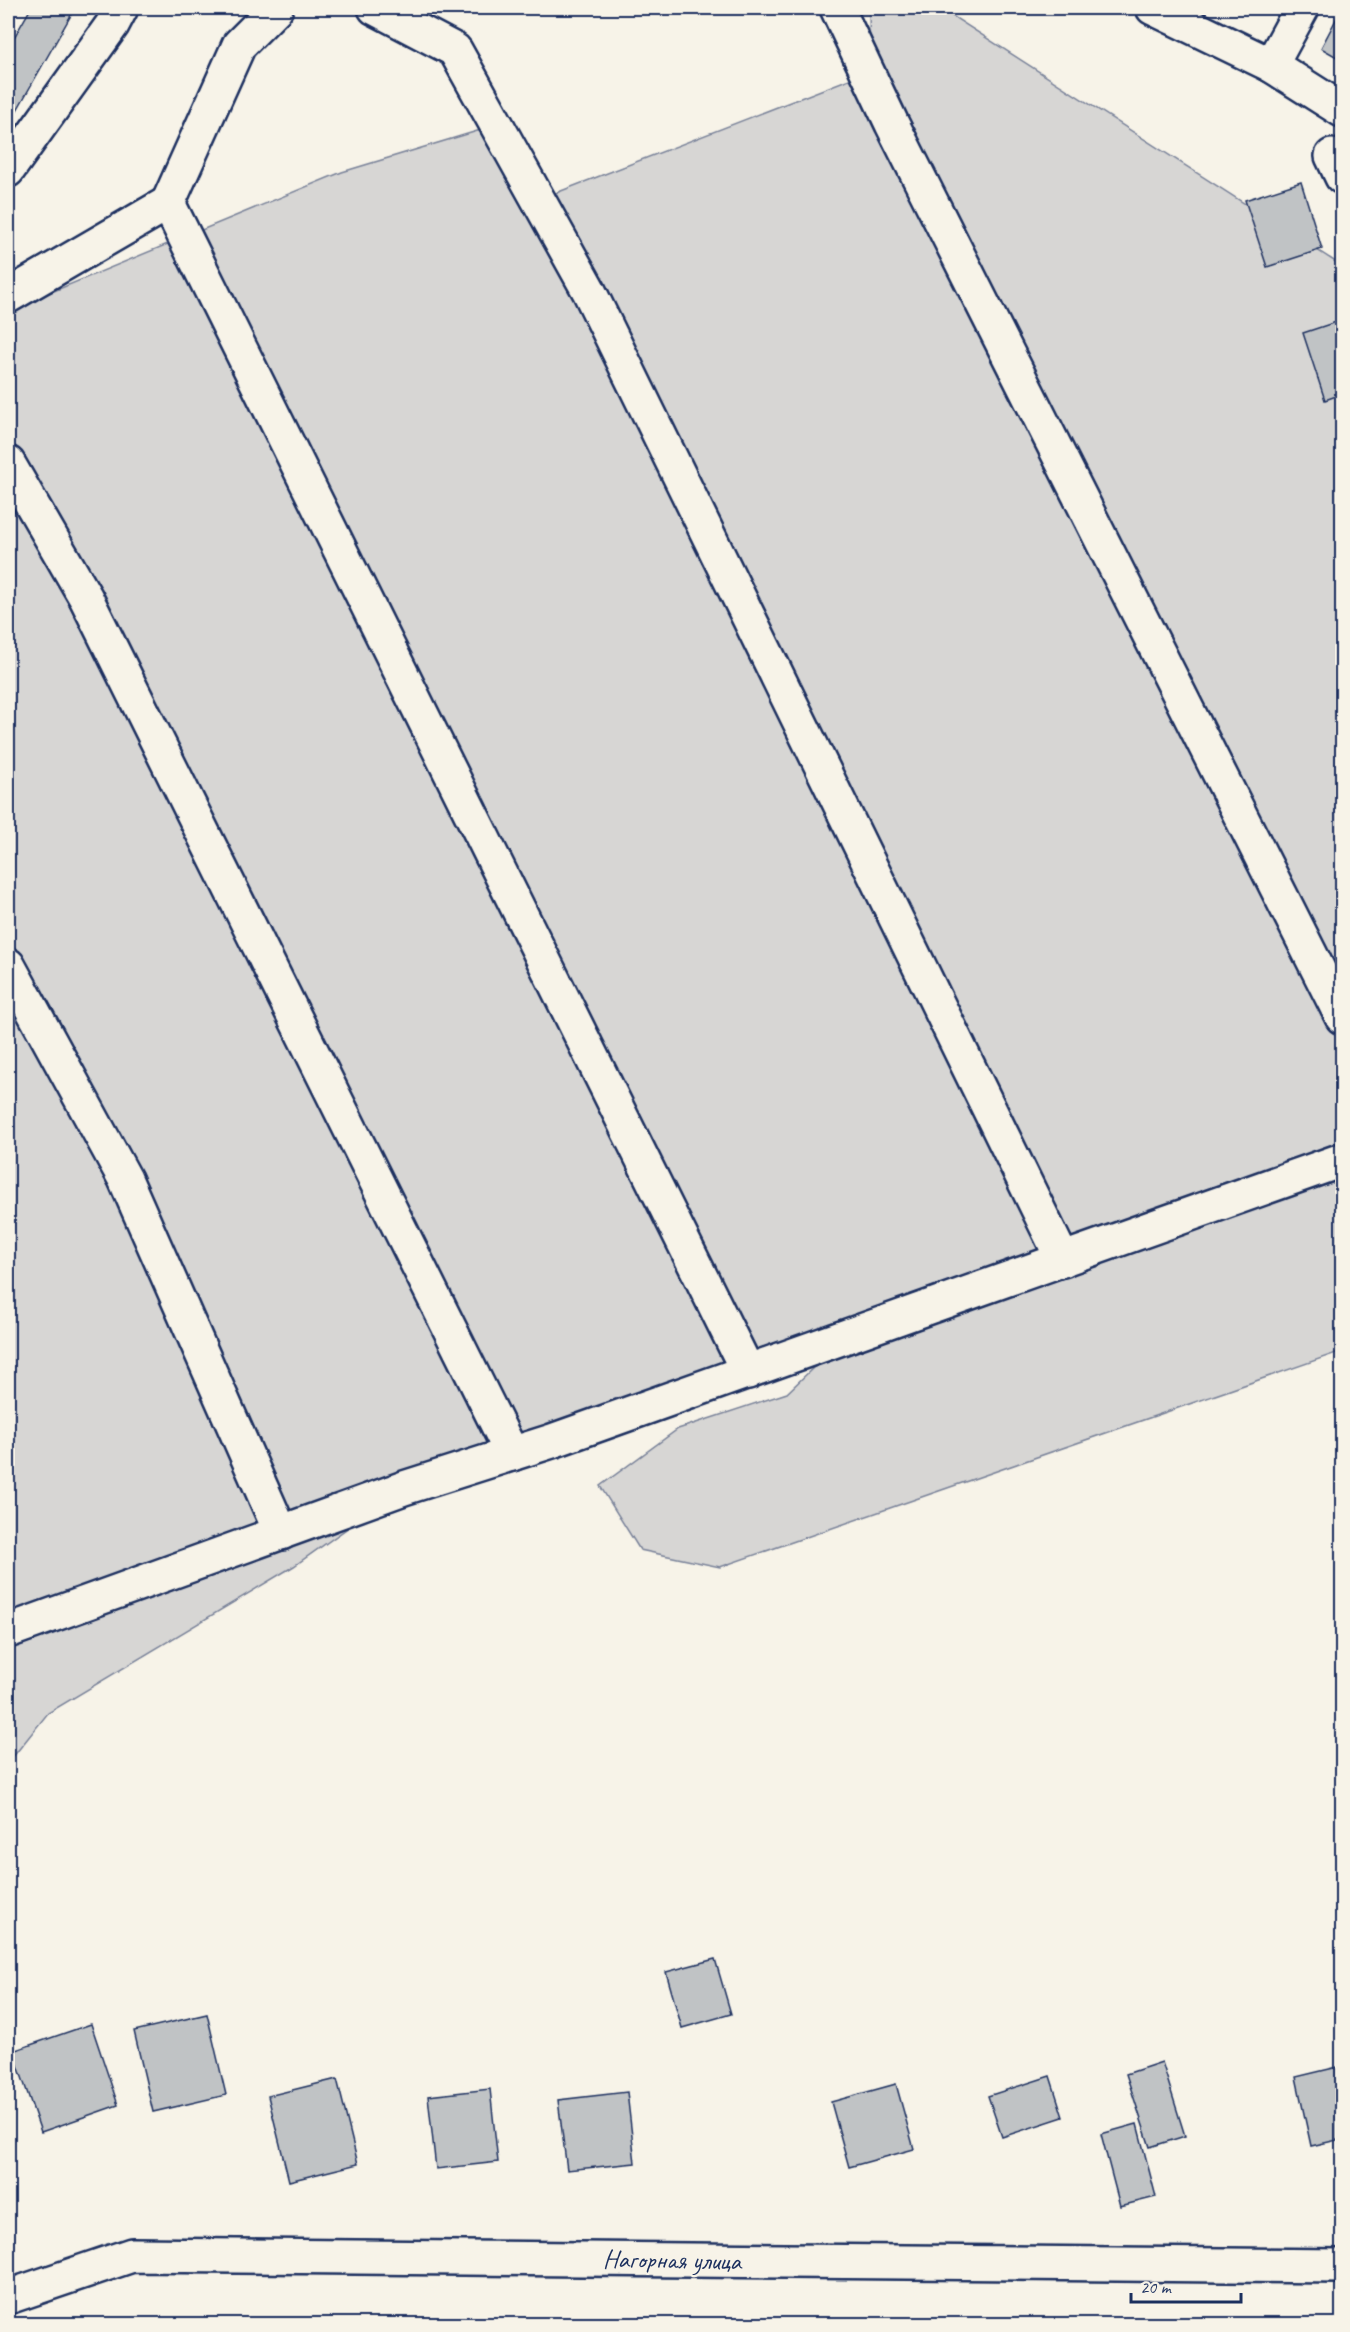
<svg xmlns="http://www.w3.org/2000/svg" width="1350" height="2332" viewBox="0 0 1350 2332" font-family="Caveat,sans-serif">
<rect width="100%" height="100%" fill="#f7f3e8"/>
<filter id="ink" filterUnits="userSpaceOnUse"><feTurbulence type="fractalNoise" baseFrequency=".0167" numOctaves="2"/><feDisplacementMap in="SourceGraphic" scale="12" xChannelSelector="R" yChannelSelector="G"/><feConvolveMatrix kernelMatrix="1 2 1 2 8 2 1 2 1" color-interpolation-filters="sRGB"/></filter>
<g filter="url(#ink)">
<!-- green -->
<g fill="#d7d6d4" stroke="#798299" stroke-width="1.5">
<path d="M869 8H940L1342 266V1351L720 1567 640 1550 600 1486 678 1429 787 1393 844 1338 404 1488 294 1566 48 1713 8 1763V310L342 172 494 126 543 198 870 71Z"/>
<path d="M1217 2319 1256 2324H915Z"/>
</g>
<!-- building -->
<g fill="#c0c3c5" stroke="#1b2f5e" stroke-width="1.5">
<path d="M31 8H75L8 126V48Z"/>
<path d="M1342 8V60L1321 48Z"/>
<path d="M1301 182 1322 249 1267 267 1245 200Z"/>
<path d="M1342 320V394L1325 400 1303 333Z"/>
<path d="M715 1959 731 2014 682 2028 666 1972Z"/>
<path d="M207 2014 226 2095 153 2112 134 2031Z"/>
<path d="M91 2024 118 2105 41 2132 13 2051Z"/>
<path d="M1162 2062 1185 2136 1150 2147 1126 2074Z"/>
<path d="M1342 2066V2139L1311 2146 1296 2077Z"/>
<path d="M1050 2076 1063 2117 1002 2137 988 2096Z"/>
<path d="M337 2079 358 2164 289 2181 268 2096Z"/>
<path d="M896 2084 914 2149 849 2167 831 2102Z"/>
<path d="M490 2089 498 2162 436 2169 428 2096Z"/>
<path d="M627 2092 635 2163 567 2170 558 2100Z"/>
<path d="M1137 2124 1156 2197 1120 2206 1101 2134Z"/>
</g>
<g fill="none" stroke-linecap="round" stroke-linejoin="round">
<!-- minor casing -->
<g stroke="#1b2f5e" stroke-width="38">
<g id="minor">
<path d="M276 8 239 45 168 203 748 1372"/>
<path d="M375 8 455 50 589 291 1063 1260"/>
<path d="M837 8 892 124 1342 1017"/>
<path d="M1153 8 1271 65 1342 110"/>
<path d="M1271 65 1302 8"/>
<path d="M1332 156 1342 177"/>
<path d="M8 170 112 25 121 8"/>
<path d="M8 296 168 203"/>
<path d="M8 463 86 598 512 1454"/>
<path d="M8 965 125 1179 281 1533"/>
<path d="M8 1631 404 1488 552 1441 1342 1160"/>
<path d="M8 2297 132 2255 1342 2266"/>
</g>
</g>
<!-- minor -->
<use href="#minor" stroke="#f7f3e8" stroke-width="33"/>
</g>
</g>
<g text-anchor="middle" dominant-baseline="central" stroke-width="4.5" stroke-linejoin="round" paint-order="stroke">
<!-- street labels -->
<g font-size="26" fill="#1b2f5e" stroke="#f7f3e8">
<text transform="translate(672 2260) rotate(1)">Нагорная улица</text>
</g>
</g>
<!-- margin -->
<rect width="1350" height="2332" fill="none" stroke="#f7f3e8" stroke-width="30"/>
<rect x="15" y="15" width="1320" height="2302" fill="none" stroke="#1b2f5e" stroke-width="2" filter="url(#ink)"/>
<!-- scale -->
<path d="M1131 2293v9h110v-9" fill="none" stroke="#1b2f5e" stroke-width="3"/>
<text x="1140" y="2293" font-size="18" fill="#1b2f5e" stroke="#f7f3e8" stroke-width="4.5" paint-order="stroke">20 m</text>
</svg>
